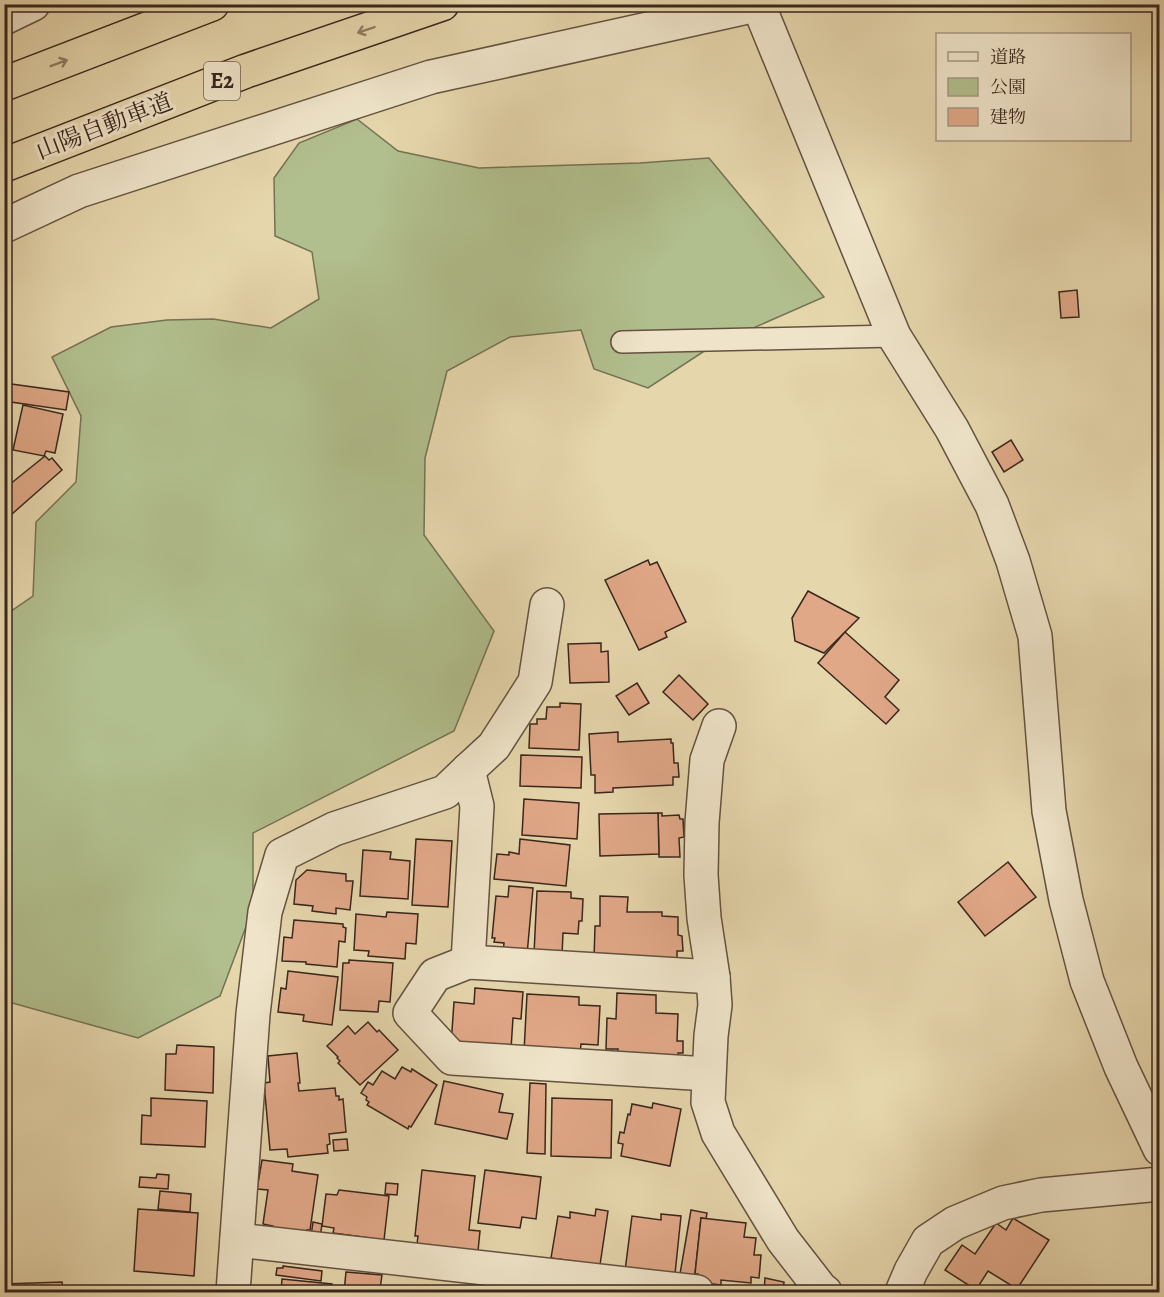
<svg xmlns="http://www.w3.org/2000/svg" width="1164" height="1297" viewBox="0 0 1164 1297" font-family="Alegreya,'Noto Serif JP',serif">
<rect width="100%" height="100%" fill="#e6d6ac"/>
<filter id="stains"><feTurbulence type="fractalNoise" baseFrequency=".00333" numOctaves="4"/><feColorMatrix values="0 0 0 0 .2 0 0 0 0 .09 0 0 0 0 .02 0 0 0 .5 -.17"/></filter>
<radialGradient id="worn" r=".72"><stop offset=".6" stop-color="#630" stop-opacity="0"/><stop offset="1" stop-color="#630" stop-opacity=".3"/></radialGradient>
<!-- green -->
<path fill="#b1be8d" stroke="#757254" stroke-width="1.5" d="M357 119 398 151 479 168 640 163 709 158 824 297 712 346 648 388 594 369 581 330 510 337 447 371 425 458 424 535 494 631 454 731 253 833V908L220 996 138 1038 5 1001 4 616 33 596 36 522 76 482 81 416 52 357 111 327 167 320 213 319 271 328 319 299 312 252 275 236 274 178 299 143Z"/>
<!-- building -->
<g fill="#e1a888" stroke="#39261c" stroke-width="1.5">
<path d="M1077 290 1079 317 1061 318 1059 292Z"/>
<path d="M4 383 69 392 66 410 4 401Z"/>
<path d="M23 405 63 414 55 453 46 451 44 456 13 450Z"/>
<path d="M1011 440 1023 460 1004 472 992 452Z"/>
<path d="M45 456 49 460 52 458 62 470 4 521V489Z"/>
<path d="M648 560 650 565 657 562 686 622 665 632 667 637 639 650 605 580Z"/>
<path d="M808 591 859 618 824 653 795 641 792 618Z"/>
<path d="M845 632 899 680 885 697 899 710 886 724 818 663Z"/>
<path d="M601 643V652L608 651 609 682 570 683 568 644Z"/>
<path d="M679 675 708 704 693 720 663 692Z"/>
<path d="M637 683 649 703 629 715 616 696Z"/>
<path d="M560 703 581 704 579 750 529 748 530 724H537V719H546L547 707H560Z"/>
<path d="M618 732V742L671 739V743H673L674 763H678L679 777H673V785L613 788V792L595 793V775H591L589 734Z"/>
<path d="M521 755 582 757 581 788 520 786Z"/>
<path d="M524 799 579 803 577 839 522 835Z"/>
<path d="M658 813H662V816L679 815 680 819H683L684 837 679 838 680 857H659Z"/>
<path d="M658 813 659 854 600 856 599 814Z"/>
<path d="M416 839 452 841 448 907 412 905Z"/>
<path d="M520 839 570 845 566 886 494 879 497 854 509 855V852L519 854Z"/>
<path d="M363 850 391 852 390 859 410 861 408 899 360 896Z"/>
<path d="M1008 862 1036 897 985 936 958 902Z"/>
<path d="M307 870 346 874V881H353L350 910 336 908V914L312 911 313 906 294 904 296 880Z"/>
<path d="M509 886 533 888 527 955 503 952 504 943 494 942 495 938H492L496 896 508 897Z"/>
<path d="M537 891 571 892V898L583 899 582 921H579L578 934 563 933 562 955 534 954Z"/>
<path d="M600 896 628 897 627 912H662V916L678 917V935L682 936 683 951H677V959H594L595 926H600Z"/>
<path d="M387 912 418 914 416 944 406 943 405 959 368 956 369 951 354 950 356 914 386 917Z"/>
<path d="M294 920 343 924V927L346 928 345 942 339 941 337 967 306 964V962L282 961 284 937 292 938Z"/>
<path d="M349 960 393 963 390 1002 379 1001 378 1012 340 1010 343 963H349Z"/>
<path d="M288 971 338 977 332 1025 303 1021 304 1015 278 1012 281 988 286 989Z"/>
<path d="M475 988 523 992 521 1019 513 1018 511 1049 451 1045 454 1002 474 1004Z"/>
<path d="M617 993 656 995V1013L678 1014 677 1041H683V1053H678V1057L617 1056 618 1049H606L607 1018 616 1019Z"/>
<path d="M527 994 579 997V1005L600 1006 598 1045 581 1044 580 1055 524 1052Z"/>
<path d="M368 1022 377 1032 379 1030 398 1050 360 1085 338 1063 340 1061 337 1058 338 1057 327 1046 348 1026 355 1034Z"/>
<path d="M177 1045 214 1047 213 1093 165 1090 166 1054H176Z"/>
<path d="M297 1053 300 1083H298L299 1091 335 1088 336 1096H339V1100L343 1099 346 1132 329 1134 330 1144 327 1145 328 1153 288 1157 287 1149 270 1150 264 1083 270 1082 268 1056Z"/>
<path d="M402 1067 411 1072 412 1069 437 1085 411 1127 409 1126 408 1129 367 1105 369 1102 366 1100 367 1097 361 1093 368 1082 373 1085 382 1071 395 1079Z"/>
<path d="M444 1081 503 1094 499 1112 513 1114 507 1139 435 1124Z"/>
<path d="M530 1083 546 1084 545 1154 527 1153Z"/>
<path d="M151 1098 207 1101 205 1147 141 1144 142 1115 151 1116Z"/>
<path d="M552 1098 612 1100 611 1158 551 1156Z"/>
<path d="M653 1103 681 1109 670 1166 621 1156 623 1144 618 1143 620 1132 624 1133 628 1114 630 1115 632 1104 652 1108Z"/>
<path d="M347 1139 348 1150 334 1151 333 1140Z"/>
<path d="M262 1160 293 1164 292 1171 318 1175 310 1230H307V1236L272 1231 273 1226 263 1224 268 1190 257 1189Z"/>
<path d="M422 1170 475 1176 469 1230 480 1231 478 1251 417 1244 418 1236H415Z"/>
<path d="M485 1170 541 1177 536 1219 522 1217 520 1228 478 1223Z"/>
<path d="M157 1174 169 1175 168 1189 139 1187 140 1177 156 1178Z"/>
<path d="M386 1183 398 1184 397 1195 385 1194Z"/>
<path d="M339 1190 389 1196 384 1240 333 1233 334 1228 322 1226 326 1194 337 1195Z"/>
<path d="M160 1191 191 1194 190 1212 158 1209Z"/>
<path d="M138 1209 198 1213 194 1276 134 1271Z"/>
<path d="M596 1209 608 1211 600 1265 551 1258 558 1216 570 1218V1212L595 1216Z"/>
<path d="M691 1210 707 1213 706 1219 701 1218 695 1274H698V1277L680 1274Z"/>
<path d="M661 1214 681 1216 675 1274 625 1271 632 1216 661 1220Z"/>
<path d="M701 1218 746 1223 744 1237 756 1238 754 1255H761L759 1278 751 1277V1283L721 1280V1285L697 1282 698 1274H695Z"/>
<path d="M1013 1218 1049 1240 1017 1289 988 1271 976 1290 945 1270 962 1245 975 1254 996 1223 1006 1230Z"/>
<path d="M313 1222 322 1224 320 1238 311 1236Z"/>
<path d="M283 1266 322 1271 321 1281 276 1275 277 1268H283Z"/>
<path d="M346 1272 382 1275 380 1289 413 1292H344Z"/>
<path d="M765 1278 784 1282 783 1292H764Z"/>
<path d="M282 1279 332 1284 331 1292H281Z"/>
<path d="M62 1282 63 1290H69V1292H4V1284Z"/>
</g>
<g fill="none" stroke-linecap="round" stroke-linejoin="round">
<!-- lane casing -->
<g stroke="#645240" stroke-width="24">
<path id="lane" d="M622 342 894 336"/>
</g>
<!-- street casing -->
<g stroke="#645240" stroke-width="36">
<g id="street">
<path d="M758 4 894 336 952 429 992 505 1013 561 1035 636 1049 811 1066 900 1087 981 1121 1067 1160 1149"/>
<path d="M4 18 33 4"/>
<path d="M4 226 79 191 431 77 761 4"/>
<path d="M719 726 707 760 702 823 701 875 704 918 713 977 715 1005 711 1036 708 1102 718 1133 783 1240 821 1289 825 1292"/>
<path d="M468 770 477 806 468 962 435 975 410 1013 452 1058 708 1074"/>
<path d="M468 962 713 977"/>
<path d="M237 1240 697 1292"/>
<path d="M233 1292 253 1014 265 912 282 855 334 829 445 792 468 770 494 746 535 682 547 605"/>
<path d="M902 1292 911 1271 928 1241 955 1223 1003 1203 1041 1195 1160 1184"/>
</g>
</g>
<!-- highway casing -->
<g stroke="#39261c" stroke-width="36">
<g id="highway">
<path d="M4 84 212 4"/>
<path d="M4 165 246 71 442 4"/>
</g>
</g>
<!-- lane -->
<use href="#lane" stroke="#efe4c9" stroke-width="21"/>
<!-- street -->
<use href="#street" stroke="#efe4c9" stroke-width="33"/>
<!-- highway -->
<use href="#highway" stroke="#e6d6ac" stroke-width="33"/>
</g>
<!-- one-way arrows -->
<defs><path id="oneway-shaft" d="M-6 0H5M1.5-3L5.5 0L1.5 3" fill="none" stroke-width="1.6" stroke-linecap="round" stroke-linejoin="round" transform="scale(1.5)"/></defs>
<g stroke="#907e64">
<use href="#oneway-shaft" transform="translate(366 30) rotate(161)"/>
<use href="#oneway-shaft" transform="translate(59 63) rotate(-21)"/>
</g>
<g text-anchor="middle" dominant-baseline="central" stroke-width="6" stroke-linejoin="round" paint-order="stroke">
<!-- shield labels -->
<rect fill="#efe4c9" stroke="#705f50" stroke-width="1.5" x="204" y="62" width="36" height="38" rx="4.5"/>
<g font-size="22" font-weight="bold" fill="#39261c">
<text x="222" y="81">E2</text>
</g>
<!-- street labels -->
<g font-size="24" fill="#39261c" stroke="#efe4c9">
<text transform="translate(104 126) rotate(-21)">山陽自動車道</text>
</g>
</g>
<!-- margin -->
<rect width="1164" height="1297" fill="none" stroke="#e6d6ac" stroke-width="24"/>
<rect x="6" y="6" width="1152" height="1285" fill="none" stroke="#39261c" stroke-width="3"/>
<rect x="12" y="12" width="1140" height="1273" fill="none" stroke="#39261c" stroke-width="1.5"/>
<!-- legend -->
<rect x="936" y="33" width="195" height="108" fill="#efe4c9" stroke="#a69884" stroke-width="1.5"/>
<rect x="948" y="52" width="30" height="9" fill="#efe4c9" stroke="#a69884" stroke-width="1.5"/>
<text x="990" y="63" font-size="18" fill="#39261c">道路</text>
<rect x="948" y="78" width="30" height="18" fill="#b1be8d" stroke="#a69884" stroke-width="1.5"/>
<text x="990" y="93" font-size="18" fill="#39261c">公園</text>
<rect x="948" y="108" width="30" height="18" fill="#e1a888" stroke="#a69884" stroke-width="1.5"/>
<text x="990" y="123" font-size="18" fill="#39261c">建物</text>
<rect width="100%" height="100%" filter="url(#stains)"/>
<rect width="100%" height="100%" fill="url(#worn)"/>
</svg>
